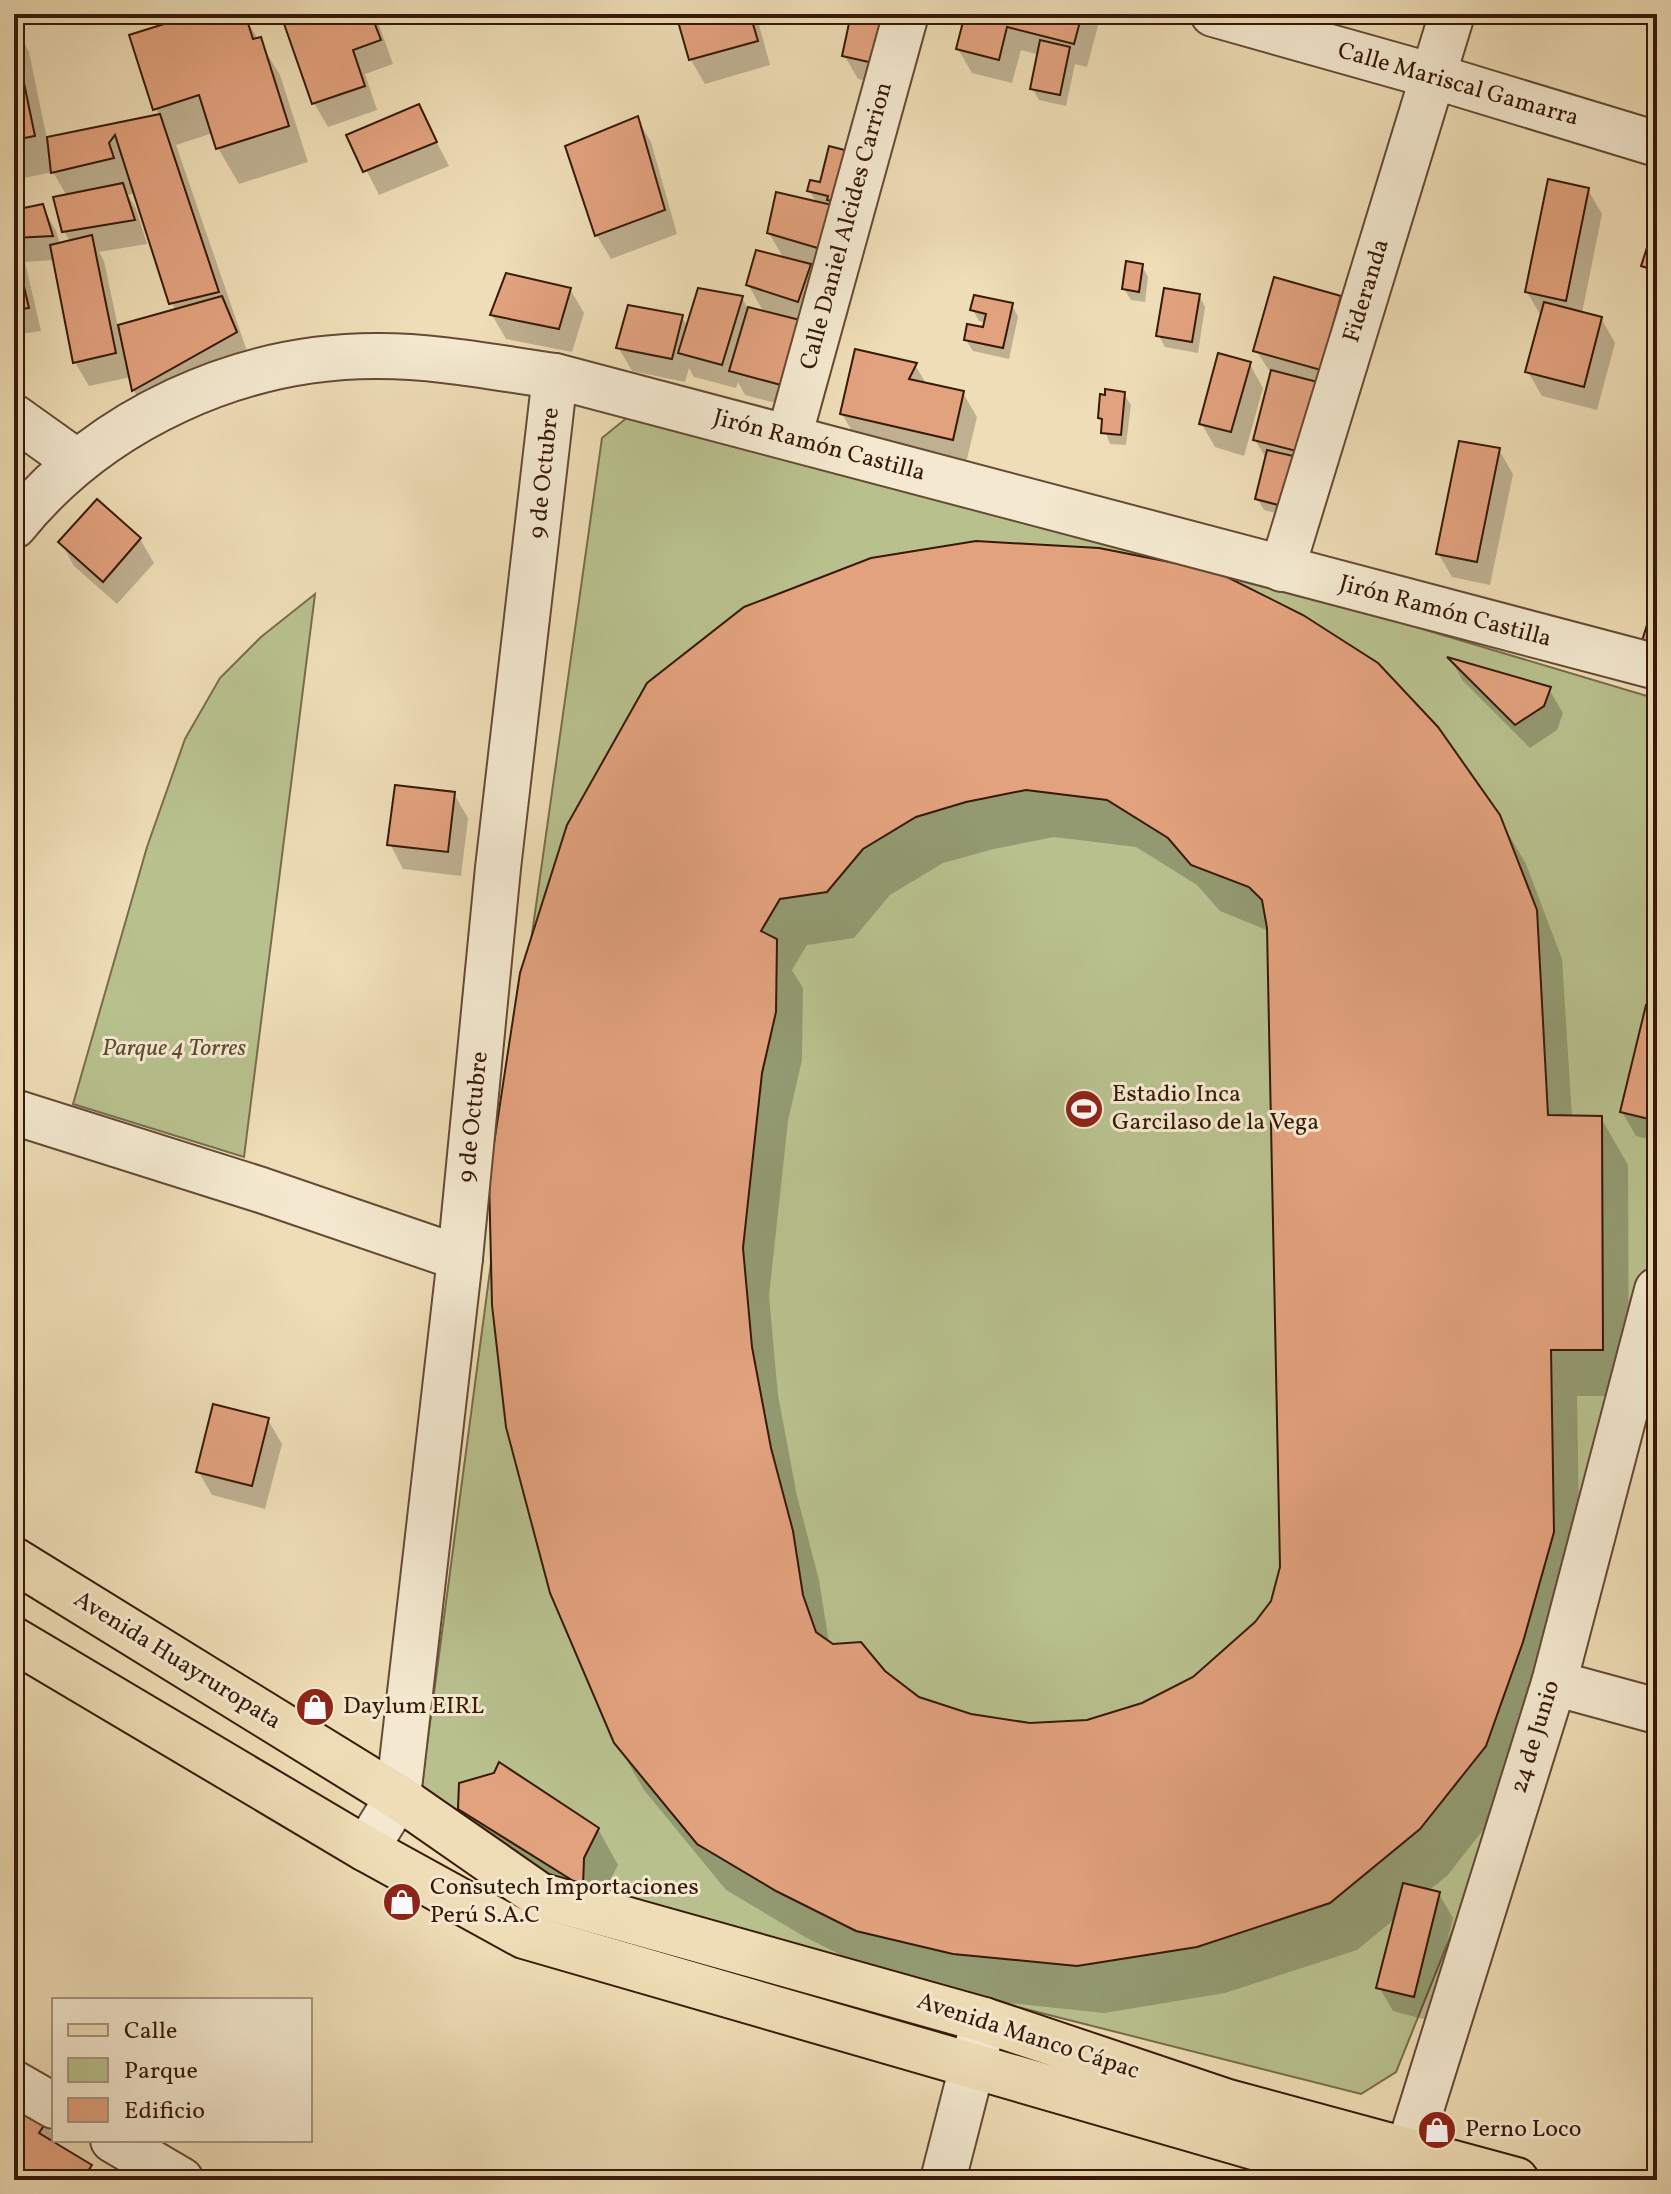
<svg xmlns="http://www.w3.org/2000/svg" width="1671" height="2194" viewBox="0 0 1671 2194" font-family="Vollkorn,serif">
<rect width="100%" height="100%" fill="#eeddb6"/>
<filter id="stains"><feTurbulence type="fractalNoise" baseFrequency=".0025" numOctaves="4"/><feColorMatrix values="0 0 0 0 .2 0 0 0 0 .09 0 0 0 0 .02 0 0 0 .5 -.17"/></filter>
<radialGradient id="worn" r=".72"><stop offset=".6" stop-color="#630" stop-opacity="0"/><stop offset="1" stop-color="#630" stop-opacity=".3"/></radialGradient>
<!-- green -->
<g fill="#b8c18e" stroke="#786d4b" stroke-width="2">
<path d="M629 416 967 493 1657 699V1263L1634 1371 1518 1768 1396 2072 1361 2094 575 1895 421 1791 491 1263 529 955 602 438Z"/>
<path d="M315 594 244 1157 73 1104 147 847 185 739 220 678 261 637Z"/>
</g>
<!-- shadow -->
<g fill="#0003" fill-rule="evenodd">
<path d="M203 14H228L245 18 280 75 308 162 239 184 218 148 213 133 176 145 249 357 148 414 134 391 131 377 89 386 75 362 55 260 25 262 41 331 14 335V212L42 206 56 231 60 244 70 242 64 231 67 196 53 172 14 180V25L29 52 47 139 159 116 131 36ZM136 193 175 311 118 327 104 261 99 252 147 244 136 209 128 195Z"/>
<path d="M300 14H375L393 64 365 74 377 110 328 127 314 103 284 19Z"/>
<path d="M698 14H756L770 65 705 84 691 60 679 19Z"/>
<path d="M826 14H908L892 88 858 79 844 55 852 20Z"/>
<path d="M967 14H1091L1098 26 1087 67 1075 64 1066 106 1039 100 1032 88 1040 55 1021 50 1012 83 972 73 958 49Z"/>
<path d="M418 106 449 166 379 195 349 136Z"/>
<path d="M637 118 651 142 677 234 611 259 597 236 568 147Z"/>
<path d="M811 182 858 217 844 275 808 265 823 290 795 408 745 395 738 382 736 388 694 377 689 368 685 382 632 371 618 347 682 317 688 328 742 298 748 309 764 313 748 284 784 259 769 233 817 203 809 190Z"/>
<path d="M1588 190 1602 214 1582 313 1601 318 1615 343 1597 410 1542 396 1528 372 1541 316 1527 292Z"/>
<path d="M1657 224V280L1650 277 1644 266Z"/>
<path d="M1142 266 1148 277 1145 302 1131 300 1124 289Z"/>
<path d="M570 289 584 313 572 352 506 339 492 315Z"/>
<path d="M1199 295 1205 307 1198 353 1165 347 1159 336Z"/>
<path d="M1340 298 1354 322 1296 518 1264 510 1257 498 1267 460 1255 440 1272 375 1256 350Z"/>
<path d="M1012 305 1018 317 1009 359 973 351 966 340 984 330 986 323 979 321 973 310Z"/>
<path d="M1249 363 1263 388 1244 456 1215 447 1201 423Z"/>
<path d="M915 365 927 385 963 393 977 417 966 463 856 438 842 414Z"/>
<path d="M1124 394 1131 405 1126 445 1110 444 1100 418Z"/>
<path d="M1499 450 1513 474 1490 585 1452 577 1438 553Z"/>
<path d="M97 501 140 539 154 563 117 604 74 566 61 542Z"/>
<path d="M1451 660 1549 689 1563 713 1557 730 1530 748 1463 681Z"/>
<path d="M649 685 1498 816 1526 864 1562 959 1572 1117 1601 1118 1628 1165 1629 1396H1577L1580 1580 1512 1793 1447 1876 1428 1891 1439 1894 1453 1918 1427 2020 1393 2011 1379 1987 1397 1917 1357 1950 1225 1993 1104 2013 981 2000 885 1977 805 1937 726 1890 644 1790 616 1742ZM1054 837 1136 847 1197 885 1220 911 1269 931 1282 1567 1273 1602 1257 1624 1194 1678 1143 1705 1088 1722 1030 1725 970 1716 918 1699 884 1672 829 1643 819 1580 797 1496 778 1395 769 1296 788 1121 802 1060 803 988 792 970 807 945 854 938 890 895 943 863 994 849Z"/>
<path d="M454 794 468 818 461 876 403 869 390 844Z"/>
<path d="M1657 1010V1141L1636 1136 1622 1112Z"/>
<path d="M268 1420 282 1444 265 1509 212 1495 198 1471Z"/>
<path d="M460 1809 598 1829 618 1865 603 1894 602 1921 481 1845Z"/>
<path d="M14 2102 45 2122 60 2148 90 2166 98 2180H14Z"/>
</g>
<!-- building -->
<g fill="#e2a27e" stroke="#371908" stroke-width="2" fill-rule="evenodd">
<path d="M196 14H236L246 17 253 39 261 37 289 126 216 149 199 95 153 110 129 35Z"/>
<path d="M294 14H371L381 40 353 50 365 86 312 104 282 18Z"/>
<path d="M690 14H750L758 41 689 60 677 18Z"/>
<path d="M851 14H890L878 64 842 56Z"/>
<path d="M965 14H1082L1074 44 1007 27 999 60 956 49Z"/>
<path d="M14 35 35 136 14 140Z"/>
<path d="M1040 40 1070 47 1060 95 1030 89Z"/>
<path d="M419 104 437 142 363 172 346 135Z"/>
<path d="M160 114 219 292 169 304 115 135 109 143 114 158 51 173 47 137Z"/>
<path d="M638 116 665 210 595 236 565 146Z"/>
<path d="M829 146 864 155 852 206 827 200 828 196 807 191 810 180 820 182Z"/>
<path d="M1548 179 1589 188 1566 301 1525 292Z"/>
<path d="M123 183 135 220 62 232 53 197Z"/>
<path d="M776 192 845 208 831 252 767 233Z"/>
<path d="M43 204 53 236 14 238V210Z"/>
<path d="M1656 220H1657V271L1641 266Z"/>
<path d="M92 235 116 353 73 363 50 245Z"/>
<path d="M14 244 29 308 14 310Z"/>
<path d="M756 250 811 264 798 302 746 285Z"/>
<path d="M1126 261 1143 264 1139 292 1122 289Z"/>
<path d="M506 273 571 288 559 329 490 315Z"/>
<path d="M1274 277 1341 296 1321 370 1253 351Z"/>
<path d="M698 288 743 296 722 365 678 353Z"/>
<path d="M1164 288 1200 294 1192 342 1156 336Z"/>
<path d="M974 295 1013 303 1003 348 964 340 967 324 983 327 986 314 970 310Z"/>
<path d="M222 296 237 332 132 391 118 325Z"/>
<path d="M1544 302 1602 317 1584 387 1525 372Z"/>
<path d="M628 305 683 315 672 359 616 348Z"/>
<path d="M748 307 800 320 781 385 729 371Z"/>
<path d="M855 349 917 363 909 379 964 391 953 440 840 414Z"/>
<path d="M1218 353 1251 362 1231 432 1199 424Z"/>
<path d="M1271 370 1329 385 1312 455 1253 440Z"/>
<path d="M1105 389 1125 392 1121 435 1101 433 1102 419 1098 418 1100 394 1105 395Z"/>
<path d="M1459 441 1500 448 1477 562 1436 554Z"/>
<path d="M1267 450 1302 458 1290 508 1255 499Z"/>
<path d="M97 499 141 538 103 582 58 542Z"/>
<path d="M976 541 1099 548 1215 571 1303 615 1378 663 1438 727 1500 815 1537 910 1548 1115 1602 1116 1603 1350H1551L1554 1532 1523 1642 1486 1746 1420 1829 1330 1903 1197 1947 1077 1966 953 1954 856 1931 776 1891 697 1844 614 1743 550 1593 506 1427 492 1305 489 1176 520 973 567 825 647 683 744 607 871 558ZM1026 790 1107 800 1168 838 1191 865 1249 887 1262 900 1267 928 1280 1567 1271 1601 1255 1622 1193 1677 1142 1703 1087 1720 1030 1723 971 1714 919 1697 885 1671 861 1642 833 1644 816 1632 803 1595 793 1531 771 1448 752 1347 743 1248 762 1073 776 1012 777 939 761 931 780 899 827 892 863 849 916 817 966 802Z"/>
<path d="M1654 603 1657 604V655L1639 650Z"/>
<path d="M1447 657 1551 687 1544 706 1515 725Z"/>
<path d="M395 785 455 792 448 852 387 845Z"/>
<path d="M1646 1005 1657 1008V1121L1620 1112Z"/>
<path d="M213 1404 269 1418 252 1486 196 1472Z"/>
<path d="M499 1762 599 1828 584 1858 583 1887 458 1809 459 1783 494 1773Z"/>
<path d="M1403 1883 1440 1892 1414 1997 1376 1988Z"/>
<path d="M14 2100 47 2121 39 2133 92 2165 82 2180H14Z"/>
</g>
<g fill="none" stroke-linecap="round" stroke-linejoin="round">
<!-- minor casing -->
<g stroke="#654a34" stroke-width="48">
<g id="minor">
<path d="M1213 14 1433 76 1657 144"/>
<path d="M14 417 77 462"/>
<path d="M789 437 906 14"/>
<path d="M14 526C101 419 240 355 379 356 438 356 497 368 555 376L1657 667"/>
<path d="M1282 569 1452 14"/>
<path d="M14 1112 261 1190 460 1258"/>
<path d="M1554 1683 1657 1711"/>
<path d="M366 1849 398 1797 460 1258 498 868 555 376"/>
<path d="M14 2083 54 2106"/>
<path d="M113 2140 181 2180"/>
<path d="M943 2180 984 2020"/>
<path d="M1399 2180 1554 1683 1657 1290"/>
</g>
</g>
<!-- major casing -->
<g stroke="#371908" stroke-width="48">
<g id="major">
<path d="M14 1560 398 1797 539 1895 984 2020 1228 2102 1516 2180"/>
<path d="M14 1640 366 1849 524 1936 1368 2180"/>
</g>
</g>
<!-- minor -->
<use href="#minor" stroke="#f4e9d0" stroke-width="44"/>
<!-- major -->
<use href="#major" stroke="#eeddb6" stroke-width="44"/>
</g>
<!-- icons -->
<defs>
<g id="stadium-disc" transform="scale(2)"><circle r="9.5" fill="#8f2418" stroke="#f4e9d0"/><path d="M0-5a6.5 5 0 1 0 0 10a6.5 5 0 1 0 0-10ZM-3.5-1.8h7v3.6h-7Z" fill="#fff"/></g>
<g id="shop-disc" transform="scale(2)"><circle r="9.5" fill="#8f2418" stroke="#f4e9d0"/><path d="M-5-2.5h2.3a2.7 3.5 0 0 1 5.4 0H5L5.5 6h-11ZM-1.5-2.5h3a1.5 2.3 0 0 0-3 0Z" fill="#fff"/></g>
</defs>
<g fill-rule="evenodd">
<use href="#stadium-disc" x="1084" y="1109"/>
<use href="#shop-disc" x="315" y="1707"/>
<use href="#shop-disc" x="402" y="1902"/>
<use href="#shop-disc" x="1437" y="2130"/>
</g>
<g text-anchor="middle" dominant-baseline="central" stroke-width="6" stroke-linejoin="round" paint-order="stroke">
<!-- street labels -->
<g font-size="24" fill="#371908" stroke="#f4e9d0">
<text transform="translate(1458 85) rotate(16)">Calle Mariscal Gamarra</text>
<text transform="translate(847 226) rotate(-75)">Calle Daniel Alcides Carrion</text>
<text transform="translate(1367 291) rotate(-73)">Fideranda</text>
<text transform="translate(819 446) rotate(15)">Jirón Ramón Castilla</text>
<text transform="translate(545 473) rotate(-84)">9 de Octubre</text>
<text transform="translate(1445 612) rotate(15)">Jirón Ramón Castilla</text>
<text transform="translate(474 1117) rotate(-84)">9 de Octubre</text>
<text transform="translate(177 1661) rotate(32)">Avenida Huayruropata</text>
<text transform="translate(1536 1737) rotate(-73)">24 de Junio</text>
<text transform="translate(1028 2037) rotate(18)">Avenida Manco Cápac</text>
</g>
<!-- park labels -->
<g font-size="24" font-style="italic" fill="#5e4b30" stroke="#f4e9d0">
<text x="174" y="1049">Parque 4 Torres</text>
</g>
<!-- poi labels -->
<g font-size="24" fill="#371908" stroke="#f4e9d0" text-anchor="start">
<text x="1112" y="1095">Estadio Inca<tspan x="1112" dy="28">Garcilaso de la Vega</tspan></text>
<text x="343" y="1707">Daylum EIRL</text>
<text x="430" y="1888">Consutech Importaciones<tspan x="430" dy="28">Perú S.A.C</tspan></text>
<text x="1465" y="2130">Perno Loco</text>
</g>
</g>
<!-- margin -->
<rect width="1671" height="2194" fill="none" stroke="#eeddb6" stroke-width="48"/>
<rect x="16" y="16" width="1639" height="2162" fill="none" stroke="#371908" stroke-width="4"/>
<rect x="24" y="24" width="1623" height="2146" fill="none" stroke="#371908" stroke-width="2"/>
<!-- legend -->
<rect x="52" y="1998" width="260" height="144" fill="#f4e9d0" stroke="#a89680" stroke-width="2"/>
<rect x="68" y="2024" width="40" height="12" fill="#eeddb6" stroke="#a89680" stroke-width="2"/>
<text x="124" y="2038" font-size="24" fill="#371908">Calle</text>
<rect x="68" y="2058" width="40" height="24" fill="#b8c18e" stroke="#a89680" stroke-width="2"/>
<text x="124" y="2078" font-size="24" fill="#371908">Parque</text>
<rect x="68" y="2098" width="40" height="24" fill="#e2a27e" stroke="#a89680" stroke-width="2"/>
<text x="124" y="2118" font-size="24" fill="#371908">Edificio</text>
<rect width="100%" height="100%" filter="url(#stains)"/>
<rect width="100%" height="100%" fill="url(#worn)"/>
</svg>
